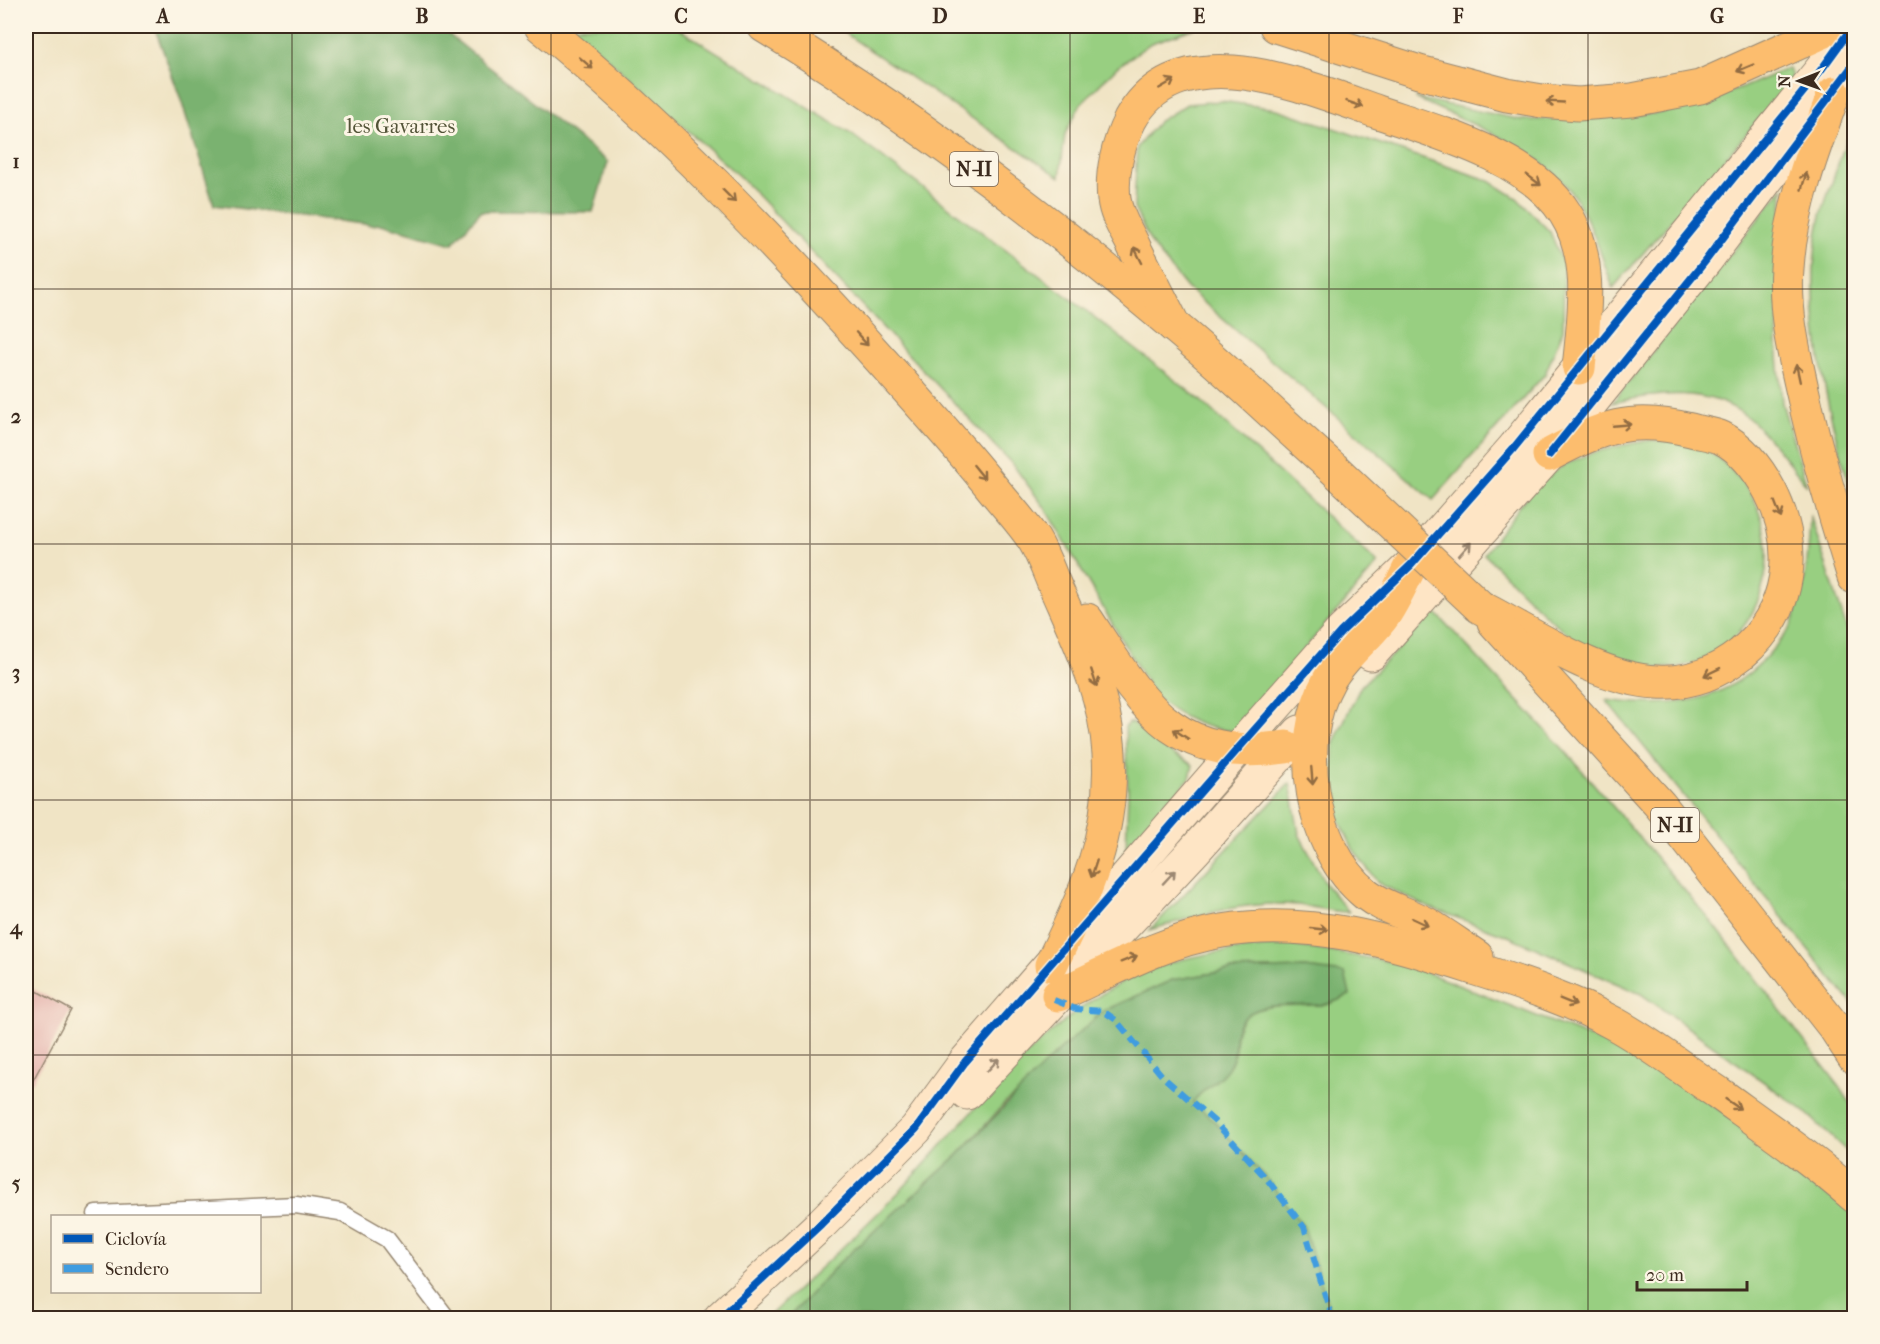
<svg xmlns="http://www.w3.org/2000/svg" width="1880" height="1344" viewBox="0 0 1880 1344" font-family="'IM FELL French Canon',serif">
<rect width="100%" height="100%" fill="#fcf5e5"/>
<filter id="ink" filterUnits="userSpaceOnUse"><feTurbulence type="fractalNoise" baseFrequency=".0167" numOctaves="2"/><feDisplacementMap in="SourceGraphic" scale="12" xChannelSelector="R" yChannelSelector="G"/><feConvolveMatrix kernelMatrix="1 2 1 2 8 2 1 2 1" color-interpolation-filters="sRGB"/></filter>
<filter id="wash" filterUnits="userSpaceOnUse"><feTurbulence type="fractalNoise" baseFrequency=".008" numOctaves="4" result="noise"/><feDisplacementMap in="SourceGraphic" scale="24" xChannelSelector="R" yChannelSelector="G"/><feGaussianBlur stdDeviation="1.35" result="paint"/><feColorMatrix in="noise" values="0 0 0 0 0 0 0 0 0 0 0 0 0 0 0 0 0 1.4 0 .05"/><feComposite in="paint" operator="in"/></filter>
<g filter="url(#wash)">
<rect width="100%" height="100%" fill="#f0e4c5"/>
<!-- green -->
<g fill="#98cf81" stroke="#6a7c50" stroke-width="1.5">
<path d="M571 26H674L851 134 1084 309 1199 399 1378 563 1234 731C1201 729 1180 717 1155 697L1045 508 1013 465 741 178Z"/>
<path d="M834 26H1182L1193 29 1151 43 1116 68 1081 104 1065 134 1060 177Z"/>
<path d="M1789 68 1793 80 1613 288C1601 255 1590 216 1568 188 1534 145 1463 121 1415 98L1522 120 1598 118 1660 113 1739 89Z"/>
<path d="M1221 101 1277 109 1488 180 1517 198 1550 232 1564 265 1563 330 1545 374 1433 500 1187 288 1152 245 1134 208 1137 147 1158 122 1187 104Z"/>
<path d="M1854 125V500C1828 417 1801 306 1820 220 1823 207 1828 193 1833 180 1839 161 1844 143 1854 125Z"/>
<path d="M1783 188 1777 343 1782 403 1807 486C1788 462 1769 435 1746 416 1708 386 1655 393 1612 403Z"/>
<path d="M1651 440C1664 441 1680 440 1692 444 1710 449 1723 461 1736 475 1800 541 1760 666 1663 668 1644 669 1618 662 1601 654 1561 638 1516 584 1484 554 1502 531 1522 498 1543 480 1574 453 1613 447 1651 440Z"/>
<path d="M1810 515 1854 651V1006L1606 700C1672 709 1728 705 1773 649 1778 643 1786 635 1790 628 1806 594 1809 551 1810 515Z"/>
<path d="M1435 612 1568 754 1715 926 1840 1087 1854 1109V1158L1803 1110 1641 994 1508 936 1425 906 1378 883 1353 849 1337 815 1332 775 1334 742 1361 686Z"/>
<path d="M1128 723H1134L1161 747 1193 765 1190 778 1126 852 1128 791 1125 727Z"/>
<path d="M1290 783 1299 834 1326 885 1349 912C1331 912 1315 907 1298 905 1247 900 1198 915 1150 930Z"/>
<path d="M1289 945 1405 964 1630 1053 1752 1130 1854 1214V1318H1332L1303 1226 1214 1121 1192 1102C1204 1088 1221 1080 1231 1063 1240 1048 1229 1032 1246 1016 1263 1001 1303 1006 1323 1005 1332 1004 1341 998 1349 995L1345 974 1305 968 1232 970 1172 980 1006 1102 958 1155 838 1264 788 1318H767C810 1277 856 1236 898 1193 969 1119 1040 1021 1134 976 1183 953 1236 950 1289 945Z"/>
</g>
<!-- forest -->
<g fill="#7ab26f" stroke="#5a6e46" stroke-width="1.5">
<path d="M154 26H438L608 162 593 212 481 211 452 244 381 224 371 225 214 205 180 97Z"/>
<path d="M1305 968 1345 973 1350 995C1342 998 1332 1004 1323 1005 1303 1007 1264 1000 1246 1016 1228 1031 1240 1047 1231 1063 1222 1080 1204 1087 1193 1102L1214 1121 1266 1178 1304 1227 1332 1318H788L838 1264 958 1155 1050 1059 1103 1011 1172 980 1232 970Z"/>
</g>
<g id="blocks">
<!-- building -->
<path fill="#e3ada8" d="M26 985 71 1010 32 1082 26 1078Z"/>
</g>
</g>
<g filter="url(#ink)">
<use href="#blocks" fill-opacity="0" stroke="#968772" stroke-width="1.5"/>
<g fill="none" stroke-linecap="round" stroke-linejoin="round">
<!-- lane casing -->
<g stroke="#968772" stroke-width="19">
<path id="lane" d="M96 1214 296 1205 340 1212 387 1239 447 1318"/>
</g>
<!-- secondary casing -->
<g stroke="#968772" stroke-width="35">
<g id="secondary">
<path d="M1371 654 1549 455 1706 260 1854 64"/>
<path d="M967 1093 1194 851 1300 732"/>
<path d="M720 1318 821 1224 916 1129 965 1062 1236 751 1341 632 1411 565 1513 449 1821 70 1853 26"/>
</g>
</g>
<!-- highway casing -->
<g stroke="#968772" stroke-width="35">
<g id="highway">
<path d="M541 26C665 126 772 240 879 358 918 401 957 444 994 490 1007 506 1022 522 1034 540 1044 556 1050 576 1058 593 1081 645 1106 697 1109 754 1114 834 1085 895 1051 965"/>
<path d="M764 26C907 113 1045 217 1174 326 1228 371 1280 421 1333 468"/>
<path d="M1276 26 1419 72 1507 95 1542 101 1578 104 1632 100 1700 87 1836 26"/>
<path d="M1834 93C1813 149 1791 208 1787 268 1784 309 1793 349 1802 389 1816 453 1835 515 1854 577"/>
<path d="M1174 326C1161 300 1148 274 1135 249 1128 233 1116 217 1114 199 1111 173 1118 144 1130 120 1179 31 1306 87 1378 112 1437 132 1530 157 1565 213 1594 258 1584 318 1579 368"/>
<path d="M1411 565C1403 581 1395 599 1385 614 1369 637 1343 655 1329 680 1294 741 1310 849 1366 894 1384 908 1407 913 1427 924 1444 934 1460 946 1477 957"/>
<path d="M1480 607C1533 634 1597 679 1657 682 1689 684 1717 673 1741 654 1792 611 1799 548 1770 491 1759 470 1743 449 1722 438 1713 434 1701 433 1691 430 1631 415 1602 427 1549 455"/>
<path d="M1087 620C1143 705 1172 763 1286 747"/>
<path d="M1494 622 1660 805 1835 1028 1854 1057"/>
<path d="M1058 995C1112 970 1163 941 1222 931 1310 916 1394 942 1476 969 1523 984 1572 1000 1615 1024 1651 1044 1683 1069 1717 1092 1764 1126 1811 1158 1854 1196"/>
</g>
</g>
<!-- lane -->
<use href="#lane" stroke="#fff" stroke-width="16"/>
<!-- secondary -->
<use href="#secondary" stroke="#fee5c5" stroke-width="33"/>
<!-- highway -->
<use href="#highway" stroke="#fcbd6e" stroke-width="33"/>
<!-- highway-bridge casing -->
<g stroke="#968772" stroke-width="35" stroke-linecap="butt">
<path id="highway-bridge" d="M1333 468 1480 607"/>
</g>
<!-- highway-bridge -->
<use href="#highway-bridge" stroke="#fcbd6e" stroke-width="33"/>
<!-- quiet -->
<path stroke="#3f9ce0" stroke-width="6" stroke-dasharray="12 6" stroke-linecap="butt" d="M1054 1000 1076 1009 1103 1011 1116 1020 1164 1078 1214 1121 1266 1178 1304 1227 1332 1318"/>
<!-- cycleway casing -->
<g stroke="#fcf5e5" stroke-width="11">
<g id="cycleway">
<path d="M1549 455 1706 260 1854 64"/>
<path d="M720 1318 821 1224 916 1129 965 1062 1236 751 1341 632 1411 565 1513 449 1821 70 1853 26"/>
</g>
</g>
<!-- cycleway -->
<use href="#cycleway" stroke="#0057b8" stroke-width="8"/>
</g>
<!-- one-way arrows -->
<defs><path id="oneway-shaft" d="M-6 0H5M1.5-3L5.5 0L1.5 3" fill="none" stroke-width="1.6" stroke-linecap="round" stroke-linejoin="round" transform="scale(1.5)"/></defs>
<g stroke="#926c42">
<use href="#oneway-shaft" transform="translate(586 63) rotate(41)"/>
<use href="#oneway-shaft" transform="translate(1745 68) rotate(157)"/>
<use href="#oneway-shaft" transform="translate(1167 84) rotate(-30)"/>
<use href="#oneway-shaft" transform="translate(1555 102) rotate(-177)"/>
<use href="#oneway-shaft" transform="translate(1355 104) rotate(19)"/>
<use href="#oneway-shaft" transform="translate(1534 180) rotate(37)"/>
<use href="#oneway-shaft" transform="translate(1804 181) rotate(-74)"/>
<use href="#oneway-shaft" transform="translate(729 196) rotate(45)"/>
<use href="#oneway-shaft" transform="translate(1138 255) rotate(-117)"/>
<use href="#oneway-shaft" transform="translate(862 339) rotate(48)"/>
<use href="#oneway-shaft" transform="translate(1798 373) rotate(-102)"/>
<use href="#oneway-shaft" transform="translate(1622 425) rotate(-5)"/>
<use href="#oneway-shaft" transform="translate(979 472) rotate(51)"/>
<use href="#oneway-shaft" transform="translate(1778 510) rotate(69)"/>
<use href="#oneway-shaft" transform="translate(1712 672) rotate(154)"/>
<use href="#oneway-shaft" transform="translate(1094 678) rotate(72)"/>
<use href="#oneway-shaft" transform="translate(1181 734) rotate(-147)"/>
<use href="#oneway-shaft" transform="translate(1312 776) rotate(85)"/>
<use href="#oneway-shaft" transform="translate(1094 869) rotate(108)"/>
<use href="#oneway-shaft" transform="translate(1420 922) rotate(25)"/>
<use href="#oneway-shaft" transform="translate(1319 929) rotate(6)"/>
<use href="#oneway-shaft" transform="translate(1129 959) rotate(-22)"/>
<use href="#oneway-shaft" transform="translate(1568 1002) rotate(22)"/>
<use href="#oneway-shaft" transform="translate(1733 1104) rotate(34)"/>
</g>
<g stroke="#9c8872">
<use href="#oneway-shaft" transform="translate(1465 549) rotate(-48)"/>
<use href="#oneway-shaft" transform="translate(1169 877) rotate(-47)"/>
<use href="#oneway-shaft" transform="translate(993 1065) rotate(-47)"/>
</g>
</g>
<!-- grid -->
<path fill="none" stroke="#3b2a1e" stroke-width="1.5" stroke-opacity="0.55" d="M292 26V1318M551 26V1318M810 26V1318M1070 26V1318M1329 26V1318M1588 26V1318M26 289H1854M26 544H1854M26 800H1854M26 1055H1854"/>
<g text-anchor="middle" dominant-baseline="central" stroke-width="6" stroke-linejoin="round" paint-order="stroke">
<!-- shield labels -->
<g fill="#fcf5e5" stroke="#75675a" stroke-width="1.5">
<rect x="950" y="152" width="48" height="34" rx="4.5"/>
<rect x="1651" y="808" width="48" height="34" rx="4.5"/>
</g>
<g font-size="20" font-weight="bold" fill="#3b2a1e">
<text x="974" y="169">N-II</text>
<text x="1675" y="825">N-II</text>
</g>
<!-- park labels -->
<g font-size="21" fill="#525337" stroke="#fcf5e5">
<text x="401" y="126">les Gavarres</text>
</g>
</g>
<!-- margin -->
<rect width="1880" height="1344" fill="none" stroke="#fcf5e5" stroke-width="66"/>
<!-- legend -->
<rect x="51" y="1215" width="210" height="78" fill="#fcf5e5" stroke="#afa495" stroke-width="1.5"/>
<rect x="63" y="1234" width="30" height="9" fill="#0057b8" stroke="#afa495" stroke-width="1.5"/>
<text x="105" y="1245" font-size="18" fill="#3b2a1e">Ciclovía</text>
<rect x="63" y="1264" width="30" height="9" fill="#3f9ce0" stroke="#afa495" stroke-width="1.5"/>
<text x="105" y="1275" font-size="18" fill="#3b2a1e">Sendero</text>
<!-- north arrow -->
<g transform="translate(1799 81) rotate(269)" stroke="#fcf5e5" stroke-width="4.5" paint-order="stroke">
<path d="M0-4.5L10 22L0 15L-10 22Z" fill="#3b2a1e"/>
<text y="-9" font-size="16" font-weight="bold" text-anchor="middle" fill="#3b2a1e">N</text>
</g>
<!-- scale -->
<path d="M1637 1281v9h110v-9" fill="none" stroke="#3b2a1e" stroke-width="3"/>
<text x="1646" y="1281" font-size="18" fill="#3b2a1e" stroke="#fcf5e5" stroke-width="4.5" paint-order="stroke">20 m</text>
<rect x="33" y="33" width="1814" height="1278" fill="none" stroke="#3b2a1e" stroke-width="2"/>
<g font-size="20" text-anchor="middle" font-weight="bold" fill="#3b2a1e">
<text x="163" y="23">A</text>
<text x="422" y="23">B</text>
<text x="681" y="23">C</text>
<text x="940" y="23">D</text>
<text x="1199" y="23">E</text>
<text x="1458" y="23">F</text>
<text x="1717" y="23">G</text>
<text x="16" y="168">1</text>
<text x="16" y="423">2</text>
<text x="16" y="679">3</text>
<text x="16" y="934">4</text>
<text x="16" y="1190">5</text>
</g>
</svg>
